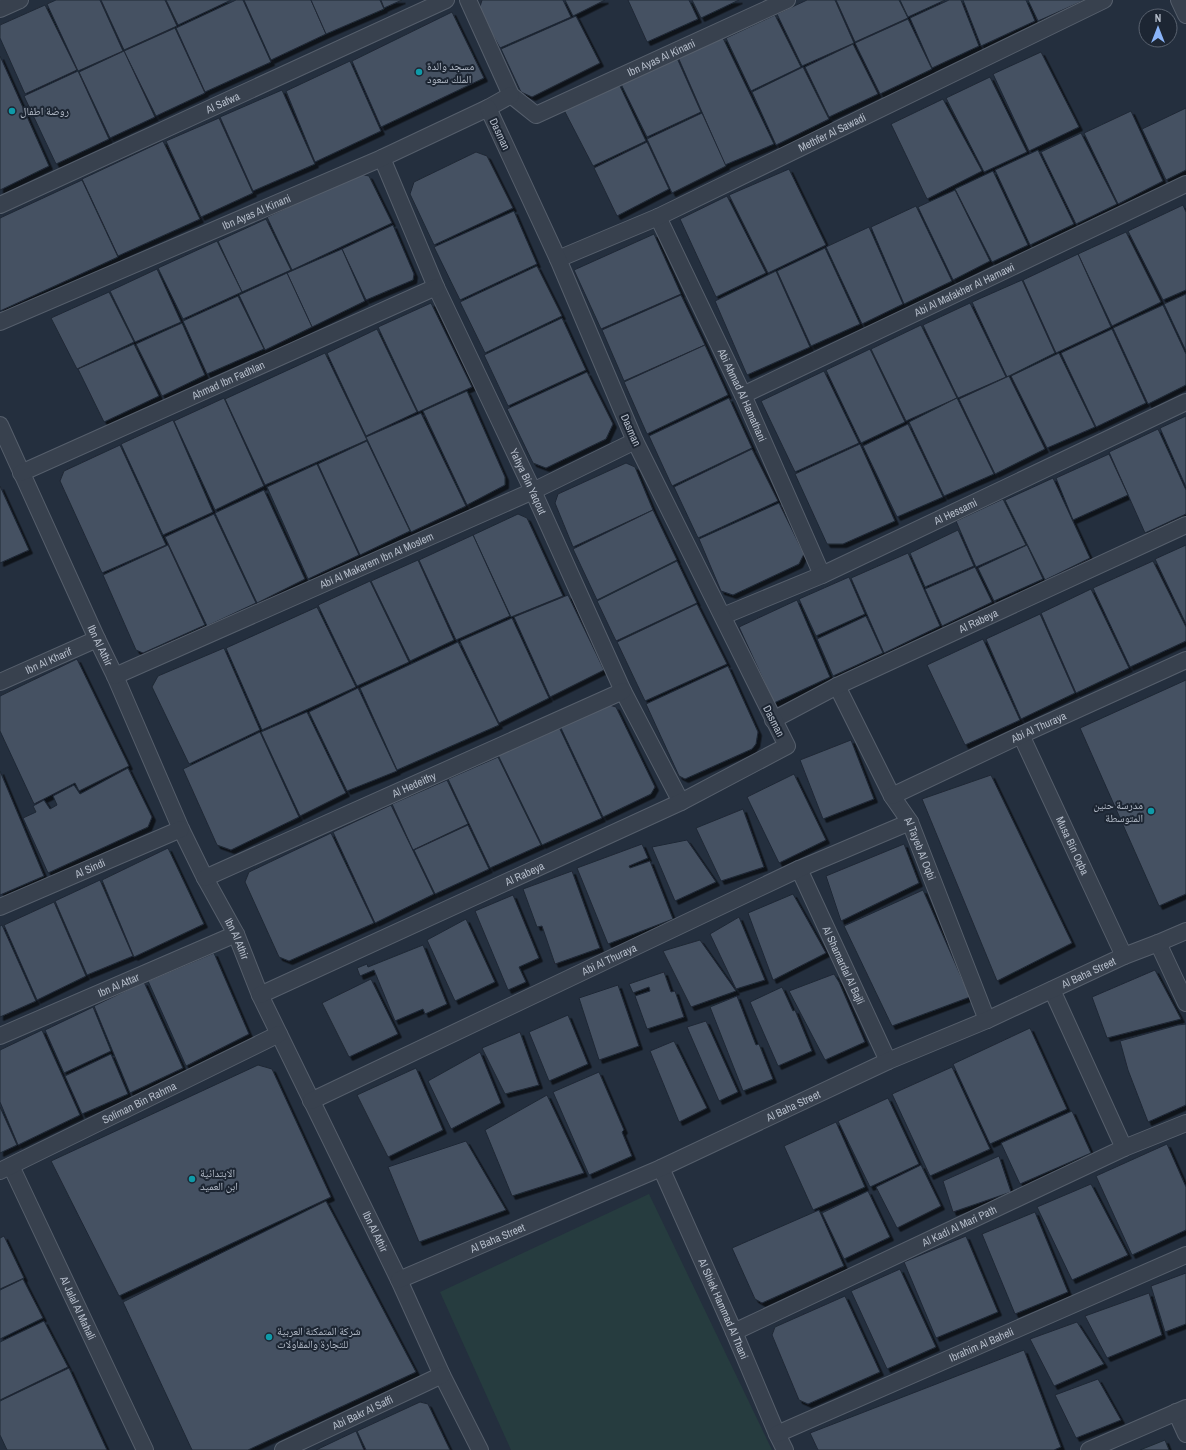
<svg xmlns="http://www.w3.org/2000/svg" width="1186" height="1450" viewBox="0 0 1186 1450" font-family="'Archivo Narrow','Noto Naskh Arabic',sans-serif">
<defs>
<filter id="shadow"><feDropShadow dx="3.5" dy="3.5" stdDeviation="0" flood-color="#0009"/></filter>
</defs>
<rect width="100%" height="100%" fill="#242f3e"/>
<!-- green -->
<path fill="#263c3f" d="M649 1194 772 1450H511L440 1292Z"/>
<!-- building -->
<g fill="#455162" stroke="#1f2835" filter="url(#shadow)">
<path d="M56 0H100L123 51 78 71 47 4Z"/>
<path d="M101 0H165L177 26 124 50Z"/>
<path d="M166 0H231L178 25Z"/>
<path d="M236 0H243L271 62 205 92 176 28Z"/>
<path d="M244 0H311L326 34 271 60Z"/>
<path d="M311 0H380L384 9 326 34Z"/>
<path d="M381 0H402L384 8Z"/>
<path d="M482 0H563L571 17 500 48 479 10Z"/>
<path d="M565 0H605L573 16Z"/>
<path d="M628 0H689L698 19 647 42Z"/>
<path d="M692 0H739L701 18Z"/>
<path d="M807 0H835L854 43 802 66 777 14Z"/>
<path d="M836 0H899L908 18 855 42Z"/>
<path d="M900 0H945L908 17Z"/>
<path d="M949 0H961L979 46 932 68 910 18Z"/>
<path d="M963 0H1026L1035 21 981 46Z"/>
<path d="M1028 0H1085L1038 21Z"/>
<path d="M45 5 77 70 25 94 0 38V25Z"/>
<path d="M452 12 484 78 381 127 352 61Z"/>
<path d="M775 15 801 67 751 91 726 38Z"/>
<path d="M576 16 600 63 532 97 521 92 501 49Z"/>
<path d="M908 19 932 69 880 94 855 43Z"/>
<path d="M175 28 205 93 156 116 124 51Z"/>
<path d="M723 38 774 144 725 165 678 57Z"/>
<path d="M853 44 878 94 829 117 805 67Z"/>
<path d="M124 51 155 117 110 138 79 72Z"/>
<path d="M1041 52 1079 127 1029 151 993 74Z"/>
<path d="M0 56 49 166 0 190Z"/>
<path d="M677 58 701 112 647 137 621 84Z"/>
<path d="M350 61 381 131 315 162 286 91Z"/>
<path d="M803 67 829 119 776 145 752 92Z"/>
<path d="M78 71 109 139 56 164 24 96Z"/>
<path d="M990 77 1027 152 984 172 946 98Z"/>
<path d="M619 84 646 141 593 166 564 110Z"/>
<path d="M282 90 315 164 253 191 220 117Z"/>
<path d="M943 99 982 171 927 199 891 124Z"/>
<path d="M1186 108V170L1166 180 1142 129Z"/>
<path d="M1131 111 1163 181 1118 204 1084 133Z"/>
<path d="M702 113 726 166 672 193 647 139Z"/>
<path d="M219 118 253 193 201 217 166 141Z"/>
<path d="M1081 133 1117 204 1076 224 1041 152Z"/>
<path d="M163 141 200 219 118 256 82 179Z"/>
<path d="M647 142 669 189 617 216 594 168Z"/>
<path d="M1038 150 1074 224 1030 245 995 170Z"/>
<path d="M476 152 487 156 513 208 434 245 410 194 414 182Z"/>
<path d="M789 169 826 245 768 273 729 195Z"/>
<path d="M993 171 1028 245 992 262 955 189Z"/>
<path d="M360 174 369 176 392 223 292 270 267 217Z"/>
<path d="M82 180 118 257 0 311V218Z"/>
<path d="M955 190 990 261 953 280 918 207Z"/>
<path d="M727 196 766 273 716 297 680 219Z"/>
<path d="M1183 205 1186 212V290L1163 300 1128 231Z"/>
<path d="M916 206 952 281 904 304 871 227Z"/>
<path d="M514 211 537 264 460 300 434 247Z"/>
<path d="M266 219 291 270 242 292 218 241Z"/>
<path d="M393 225 414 274 413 280 366 300 342 249Z"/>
<path d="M869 227 903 304 862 324 826 247Z"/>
<path d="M1126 232 1161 302 1112 326 1078 254Z"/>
<path d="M654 234 681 294 601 329 574 270Z"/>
<path d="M217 241 242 292 183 319 158 268Z"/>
<path d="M825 248 860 324 811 346 777 271Z"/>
<path d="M342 249 365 301 312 327 287 273Z"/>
<path d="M1078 254 1111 327 1056 353 1023 280Z"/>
<path d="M537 266 562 316 485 353 460 302Z"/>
<path d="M157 269 181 322 135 342 110 291Z"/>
<path d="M776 271 810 347 747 375 715 301Z"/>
<path d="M287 273 312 327 265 350 239 295Z"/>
<path d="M1022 280 1055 353 1007 377 972 302Z"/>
<path d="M109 292 134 342 77 369 51 318Z"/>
<path d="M1186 294V351L1164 304Z"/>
<path d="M681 295 705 345 624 381 602 330Z"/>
<path d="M238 296 264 349 207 374 183 321Z"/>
<path d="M431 303 472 387 418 412 378 327Z"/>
<path d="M970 303 1006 377 958 398 923 325Z"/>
<path d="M1163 305 1186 354V385L1148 404 1113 328Z"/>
<path d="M562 318 586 370 508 406 484 355Z"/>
<path d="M182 323 205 375 162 396 136 344Z"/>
<path d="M921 325 957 398 906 421 871 349Z"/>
<path d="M377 329 417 412 366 436 327 353Z"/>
<path d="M1112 329 1146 403 1096 427 1061 353Z"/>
<path d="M134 344 159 396 104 422 78 369Z"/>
<path d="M705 345 728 395 647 434 624 382Z"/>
<path d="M870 349 905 422 861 443 826 370Z"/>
<path d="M325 353 367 440 265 485 225 399Z"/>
<path d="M1059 353 1095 427 1047 448 1011 376Z"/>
<path d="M824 371 859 443 795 472 761 401Z"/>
<path d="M587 372 613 424 606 439 546 468 533 463 507 409Z"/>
<path d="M1009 376 1045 449 995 474 959 399Z"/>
<path d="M467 391 505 477V485L467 505 423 411Z"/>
<path d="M224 398 264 486 215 510 174 421Z"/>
<path d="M729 398 752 448 672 486 649 436Z"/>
<path d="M957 398 994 474 944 496 909 422Z"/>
<path d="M421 413 466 506 411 532 366 437Z"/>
<path d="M1186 416V487L1160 428Z"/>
<path d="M173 420 213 512 163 535 121 444Z"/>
<path d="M908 424 943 497 897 517 863 446Z"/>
<path d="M1158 429 1186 490V514L1145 533 1109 452Z"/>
<path d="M367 441 410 531 360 555 318 464Z"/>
<path d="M860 444 895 521 843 544H827L795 474Z"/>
<path d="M120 445 166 545 102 573 60 481 64 471Z"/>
<path d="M752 449 778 501 698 538 674 487Z"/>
<path d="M1109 454 1128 495 1073 520 1056 478Z"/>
<path d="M626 463 635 467 653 510 573 547 555 503 558 494Z"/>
<path d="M317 464 359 555 308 579 267 487Z"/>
<path d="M1053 478 1090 558 1045 580 1005 500Z"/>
<path d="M0 486 29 550 0 563Z"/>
<path d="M264 490 305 579 257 603 215 513Z"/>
<path d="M1003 499 1026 545 976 567 956 521Z"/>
<path d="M779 503 804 554 799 564 733 595 721 591 699 539Z"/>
<path d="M653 510 677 560 597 600 573 549Z"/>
<path d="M214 514 256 603 207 626 165 537Z"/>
<path d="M518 514 527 518 563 596 511 617 473 535Z"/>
<path d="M958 530 974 566 925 587 910 553Z"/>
<path d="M473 535 510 616 456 640 419 560Z"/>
<path d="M168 545 205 625 143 653 136 650 103 575Z"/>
<path d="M1027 545 1043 579 994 601 978 568Z"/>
<path d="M1186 545V624L1155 559Z"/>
<path d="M908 553 940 626 884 653 851 578Z"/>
<path d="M418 560 454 640 410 661 371 581Z"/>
<path d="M677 561 697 603 616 641 597 601Z"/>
<path d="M1153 561 1186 627V641L1130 667 1093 588Z"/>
<path d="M975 567 992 602 942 626 925 589Z"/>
<path d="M849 577 865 614 816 636 799 599Z"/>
<path d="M370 581 409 662 357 686 318 605Z"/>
<path d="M1091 589 1129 668 1076 693 1041 613Z"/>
<path d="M568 595 604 670 550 697 514 617Z"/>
<path d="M797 600 830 677 774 703 739 627Z"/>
<path d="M697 604 727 664 645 701 617 642Z"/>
<path d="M317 607 356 687 262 730 226 648Z"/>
<path d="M1040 614 1075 693 1021 719 986 639Z"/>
<path d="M866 616 883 653 833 676 817 639Z"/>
<path d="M512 618 549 698 499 723 460 641Z"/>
<path d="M983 639 1020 720 965 745 927 665Z"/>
<path d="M458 642 499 725 397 770 360 688Z"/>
<path d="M224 648 260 730 189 764 152 687 158 676Z"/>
<path d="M77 659 129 766 79 791 75 783 34 804 0 731V696Z"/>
<path d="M728 666 758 732 756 744 752 749 685 779 679 776 646 704Z"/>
<path d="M1186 680V894L1159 906 1080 728Z"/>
<path d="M358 688 397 771 347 791 309 712Z"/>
<path d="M606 704 616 707 655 787 651 794 603 817 560 726Z"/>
<path d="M307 712 346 793 300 816 261 732Z"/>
<path d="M559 727 602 818 542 845 498 755Z"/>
<path d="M260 732 299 817 231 850 217 845 183 769Z"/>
<path d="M851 740 874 799 823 819 800 760Z"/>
<path d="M498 757 541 845 490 868 448 779Z"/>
<path d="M128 768 152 817 148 827 48 873 23 818 36 812 33 806 44 800 50 809 57 805 53 796 74 785 80 794Z"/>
<path d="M0 771 44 876 0 895Z"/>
<path d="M794 774 826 840 779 863 747 797Z"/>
<path d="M991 775 1072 943 997 981 922 799Z"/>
<path d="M447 780 468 824 413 850 392 804Z"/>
<path d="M391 805 434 894 375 923 333 832Z"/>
<path d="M743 809 764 867 721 881 696 828Z"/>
<path d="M468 825 489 869 435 894 414 850Z"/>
<path d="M331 833 374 923 289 961 279 957 245 882 249 872Z"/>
<path d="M687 840 716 882 675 901 652 847Z"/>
<path d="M642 844 648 858 629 866 630 868 650 861 673 919 608 944 577 868Z"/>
<path d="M904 844 919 883 841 921 826 876Z"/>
<path d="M168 848 204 924 134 957 102 880Z"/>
<path d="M572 871 600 948 555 964 542 926 537 927 523 889Z"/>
<path d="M100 880 133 956 87 975 55 901Z"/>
<path d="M923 890 970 997 892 1026 844 926Z"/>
<path d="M793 894 826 953 773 980 748 913Z"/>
<path d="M513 895 539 958 519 967 526 982 508 990 475 911Z"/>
<path d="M54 902 86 976 37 1000 4 925Z"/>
<path d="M739 917 765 980 736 989 710 934Z"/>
<path d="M466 919 495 982 455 1001 427 940Z"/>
<path d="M2 925 36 1001 0 1017V926Z"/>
<path d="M700 940 736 991 691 1007 663 951Z"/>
<path d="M423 945 447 1004 425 1014 423 1009 395 1021 374 970 360 976 357 968 367 964 368 967Z"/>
<path d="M214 953 249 1034 186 1066 148 981Z"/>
<path d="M1155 970 1181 1019 1107 1038 1092 997Z"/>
<path d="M664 972 671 992 675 991 684 1017 647 1029 635 996 650 991 649 987 633 993 629 984Z"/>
<path d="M834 974 839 982 865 1042 825 1060 789 991Z"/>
<path d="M371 979 398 1034 349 1057 322 1003Z"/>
<path d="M144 982 183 1068 130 1093 94 1006Z"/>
<path d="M618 985 639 1046 599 1060 579 998Z"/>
<path d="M782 987 793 1011 795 1010 812 1051 778 1066 750 1002Z"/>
<path d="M737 996 756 1045 759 1044 773 1079 743 1091 710 1007Z"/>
<path d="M93 1007 111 1051 64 1073 45 1030Z"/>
<path d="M568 1015 588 1064 549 1081 529 1032Z"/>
<path d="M706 1021 738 1092 719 1101 687 1027Z"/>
<path d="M1186 1024V1105L1148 1122 1128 1070 1120 1041 1178 1025Z"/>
<path d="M1030 1028 1067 1109 990 1144 953 1064Z"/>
<path d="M42 1030 80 1115 18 1145 0 1102V1050Z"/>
<path d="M520 1032 539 1085 505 1094 482 1048Z"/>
<path d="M674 1041 707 1108 679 1122 650 1051Z"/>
<path d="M480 1052 501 1103 451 1129 428 1081Z"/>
<path d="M111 1054 128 1094 82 1114 65 1076Z"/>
<path d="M258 1065 272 1069 331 1197 119 1296 51 1161Z"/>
<path d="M952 1067 990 1149 930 1176 892 1094Z"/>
<path d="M416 1068 443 1130 388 1157 357 1095Z"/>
<path d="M599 1072 624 1130 622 1132 632 1156 589 1175 553 1092Z"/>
<path d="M547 1095 584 1173 512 1196 485 1130Z"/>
<path d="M888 1098 919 1164 870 1187 838 1121Z"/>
<path d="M0 1107 17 1145 0 1153Z"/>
<path d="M1072 1111 1091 1153 1020 1184 1001 1143Z"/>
<path d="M836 1122 865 1187 813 1210 784 1146Z"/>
<path d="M466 1141 506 1210 419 1242 388 1167Z"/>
<path d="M1167 1144 1186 1187V1230L1132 1255 1096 1176Z"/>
<path d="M999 1156 1011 1192 953 1212 943 1181Z"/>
<path d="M921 1165 941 1206 897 1228 876 1187Z"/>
<path d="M1091 1184 1128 1255 1072 1280 1037 1207Z"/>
<path d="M868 1191 890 1237 844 1259 822 1213Z"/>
<path d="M326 1201 416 1372 248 1450H192L123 1302Z"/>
<path d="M819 1210 844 1266 762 1303 755 1299 732 1248Z"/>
<path d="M1035 1212 1068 1292 1015 1314 982 1234Z"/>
<path d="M4 1236 24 1278 0 1289V1238Z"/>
<path d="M966 1236 998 1312 936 1338 904 1262Z"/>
<path d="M900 1269 936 1347 887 1369 851 1291Z"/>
<path d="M1186 1273V1324L1165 1332 1151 1286Z"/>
<path d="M23 1279 43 1318 0 1339V1290Z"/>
<path d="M1149 1293 1162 1335 1107 1358 1085 1316Z"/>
<path d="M845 1296 880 1372 808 1404 799 1400 772 1335 775 1327Z"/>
<path d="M44 1321 68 1367 0 1400V1342Z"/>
<path d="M1077 1322 1104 1364 1054 1386 1030 1339Z"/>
<path d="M1024 1350 1061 1447 1054 1450H818L810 1433Z"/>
<path d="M69 1368 107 1450H7L0 1435V1401Z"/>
<path d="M1098 1379 1121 1420 1076 1438 1055 1395Z"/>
<path d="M420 1402 428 1404 450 1450H366L357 1431Z"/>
<path d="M356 1431 364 1450H316Z"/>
<path d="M1165 1440 1169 1450H1140Z"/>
</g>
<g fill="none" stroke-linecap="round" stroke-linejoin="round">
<!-- street casing -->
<g stroke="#565f6c" stroke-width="18">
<g id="street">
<path id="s1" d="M468 0 511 95 536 115 787 0"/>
<path d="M1179 0 1186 15"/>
<path d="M0 9 20 0"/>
<path id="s2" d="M382 158 436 287 533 491 623 691 681 802"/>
<path id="s3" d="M0 205 446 0"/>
<path id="s4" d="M658 217 743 395 822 575"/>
<path id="s5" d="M558 259 658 217 1104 0"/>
<path id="s6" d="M0 322 382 158 488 108 511 95"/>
<path id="s7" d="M743 395 1186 184"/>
<path id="s8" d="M0 425 97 639 115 676 181 829 205 878 236 934 260 995 399 1280 442 1375 480 1450"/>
<path id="s9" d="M21 473 436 287"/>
<path id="s10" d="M723 616 822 575 1186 402"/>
<path id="s11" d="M115 676 533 491 635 441"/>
<path id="s12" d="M0 682 97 639"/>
<path id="s13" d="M837 686 892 796 910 822 987 1020"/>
<path id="s14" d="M773 720 837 686 1186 525"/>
<path id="s15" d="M1021 735 1124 956"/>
<path id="s16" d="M892 796 1021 735 1186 660"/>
<path id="s17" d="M799 869 888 1061"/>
<path id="s18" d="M205 878 623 691"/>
<path id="s19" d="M0 907 181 829"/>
<path d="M1158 943 1186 1003"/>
<path d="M1052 990 1124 1148"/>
<path id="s20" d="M260 995 681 802 787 746 635 441 558 259 488 108"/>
<path id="s21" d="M0 1036 236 934"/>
<path id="s22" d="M311 1101 799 869 910 822"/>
<path id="s23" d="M11 1166 145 1450"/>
<path id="s24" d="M661 1168 734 1332 777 1434 785 1450"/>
<path id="s25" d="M0 1171 279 1034"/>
<path id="s26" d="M399 1280 661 1168 888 1061 987 1020 1124 956 1158 943 1186 931"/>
<path id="s27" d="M734 1332 1124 1148 1186 1123"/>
<path d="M1176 1412 1186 1434"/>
<path id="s28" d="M777 1434 1186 1255"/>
<path id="s29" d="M283 1450 442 1375"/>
<path d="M1089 1450 1186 1408"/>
</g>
</g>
<!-- street -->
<use href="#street" stroke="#38414e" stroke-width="16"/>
</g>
<!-- markers -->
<g fill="#0f9aa8" stroke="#1d2633" stroke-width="1.5">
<circle cx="419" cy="72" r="4"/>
<circle cx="12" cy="111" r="4"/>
<circle cx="1151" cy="811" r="4"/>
<circle cx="192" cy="1179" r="4"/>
<circle cx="269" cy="1337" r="4"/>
</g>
<g text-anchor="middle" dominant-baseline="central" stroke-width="4" stroke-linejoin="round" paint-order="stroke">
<!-- street labels -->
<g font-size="11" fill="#b4bcc9" stroke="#1d2633">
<text stroke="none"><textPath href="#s1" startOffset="274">Ibn Ayas Al Kinani</textPath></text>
<text stroke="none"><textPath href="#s3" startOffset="245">Al Safwa</textPath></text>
<text stroke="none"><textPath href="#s5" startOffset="302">Methfer Al Sawadi</textPath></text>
<text transform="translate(500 134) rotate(65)">Dasman</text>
<text stroke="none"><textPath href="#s6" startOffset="279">Ibn Ayas Al Kinani</textPath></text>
<text stroke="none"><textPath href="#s7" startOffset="245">Abi Al Mafakher Al Hamawi</textPath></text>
<text stroke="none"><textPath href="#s9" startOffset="227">Ahmad Ibn Fadhlan</textPath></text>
<text stroke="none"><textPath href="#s4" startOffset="197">Abi Ahmad Al Hamathani</textPath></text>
<text transform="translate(631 430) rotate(66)">Dasman</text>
<text stroke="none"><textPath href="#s2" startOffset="355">Yahya Bin Yaqout</textPath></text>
<text stroke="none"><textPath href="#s10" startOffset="255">Al Hessami</textPath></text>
<text stroke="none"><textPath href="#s11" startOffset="286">Abi Al Makarem Ibn Al Moslem</textPath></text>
<text stroke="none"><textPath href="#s14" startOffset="228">Al Rabeya</textPath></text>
<text stroke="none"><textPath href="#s8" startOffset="242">Ibn Al Athir</textPath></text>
<text stroke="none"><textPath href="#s12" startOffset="53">Ibn Al Kharif</textPath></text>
<text transform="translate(774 721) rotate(63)">Dasman</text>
<text stroke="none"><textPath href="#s16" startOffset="162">Abi Al Thuraya</textPath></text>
<text stroke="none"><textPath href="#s18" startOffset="229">Al Hedeithy</textPath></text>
<text stroke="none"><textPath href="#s15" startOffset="122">Musa Bin Oqba</textPath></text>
<text stroke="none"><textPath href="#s13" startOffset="183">Al Tayeb Al Oqbi</textPath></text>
<text stroke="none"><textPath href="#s19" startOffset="98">Al Sindi</textPath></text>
<text stroke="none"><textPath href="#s20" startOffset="291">Al Rabeya</textPath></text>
<text stroke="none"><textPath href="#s8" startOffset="566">Ibn Al Athir</textPath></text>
<text stroke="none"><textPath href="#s22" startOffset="330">Abi Al Thuraya</textPath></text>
<text stroke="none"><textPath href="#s17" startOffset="106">Al Shamardal Al Bajli</textPath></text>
<text stroke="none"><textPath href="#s26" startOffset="755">Al Baha Street</textPath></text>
<text stroke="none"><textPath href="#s21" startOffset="129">Ibn Al Attar</textPath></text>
<text stroke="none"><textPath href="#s25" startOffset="155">Soliman Bin Rahma</textPath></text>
<text stroke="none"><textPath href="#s26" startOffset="431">Al Baha Street</textPath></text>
<text stroke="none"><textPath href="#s27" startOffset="249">Al Kadi Al Mari Path</textPath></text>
<text stroke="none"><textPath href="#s8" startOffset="890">Ibn Al Athir</textPath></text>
<text stroke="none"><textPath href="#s26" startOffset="107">Al Baha Street</textPath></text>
<text stroke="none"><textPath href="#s23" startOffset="157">Al Jalal Al Mahali</textPath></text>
<text stroke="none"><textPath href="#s24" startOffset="154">Al Shiek Hammad Al Thani</textPath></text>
<text stroke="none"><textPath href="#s28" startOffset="223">Ibrahim Al Baheli</textPath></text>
<text stroke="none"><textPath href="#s29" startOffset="88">Abi Bakr Al Saffi</textPath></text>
</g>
<!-- poi labels -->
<g font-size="11" fill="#b4bcc9" stroke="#1d2633" text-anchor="start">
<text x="427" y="66">مسجد والدة<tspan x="427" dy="13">الملك سعود</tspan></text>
<text x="20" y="111">روضة اطفال</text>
<text x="1143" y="805" text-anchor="end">مدرسة حنين<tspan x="1143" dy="13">المتوسطة</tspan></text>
<text x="200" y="1173">الابتدائية<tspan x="200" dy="13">ابن العميد</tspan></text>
<text x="277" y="1331">شركة المتمكنة العربية<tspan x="277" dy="13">للتجارة والمقاولات</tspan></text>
</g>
</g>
<!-- north arrow -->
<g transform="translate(1158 28)"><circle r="19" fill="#1d2633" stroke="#59626f"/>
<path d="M0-3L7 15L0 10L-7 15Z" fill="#8ab4f8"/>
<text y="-6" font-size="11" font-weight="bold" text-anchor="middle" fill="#b4bcc9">N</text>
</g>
</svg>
